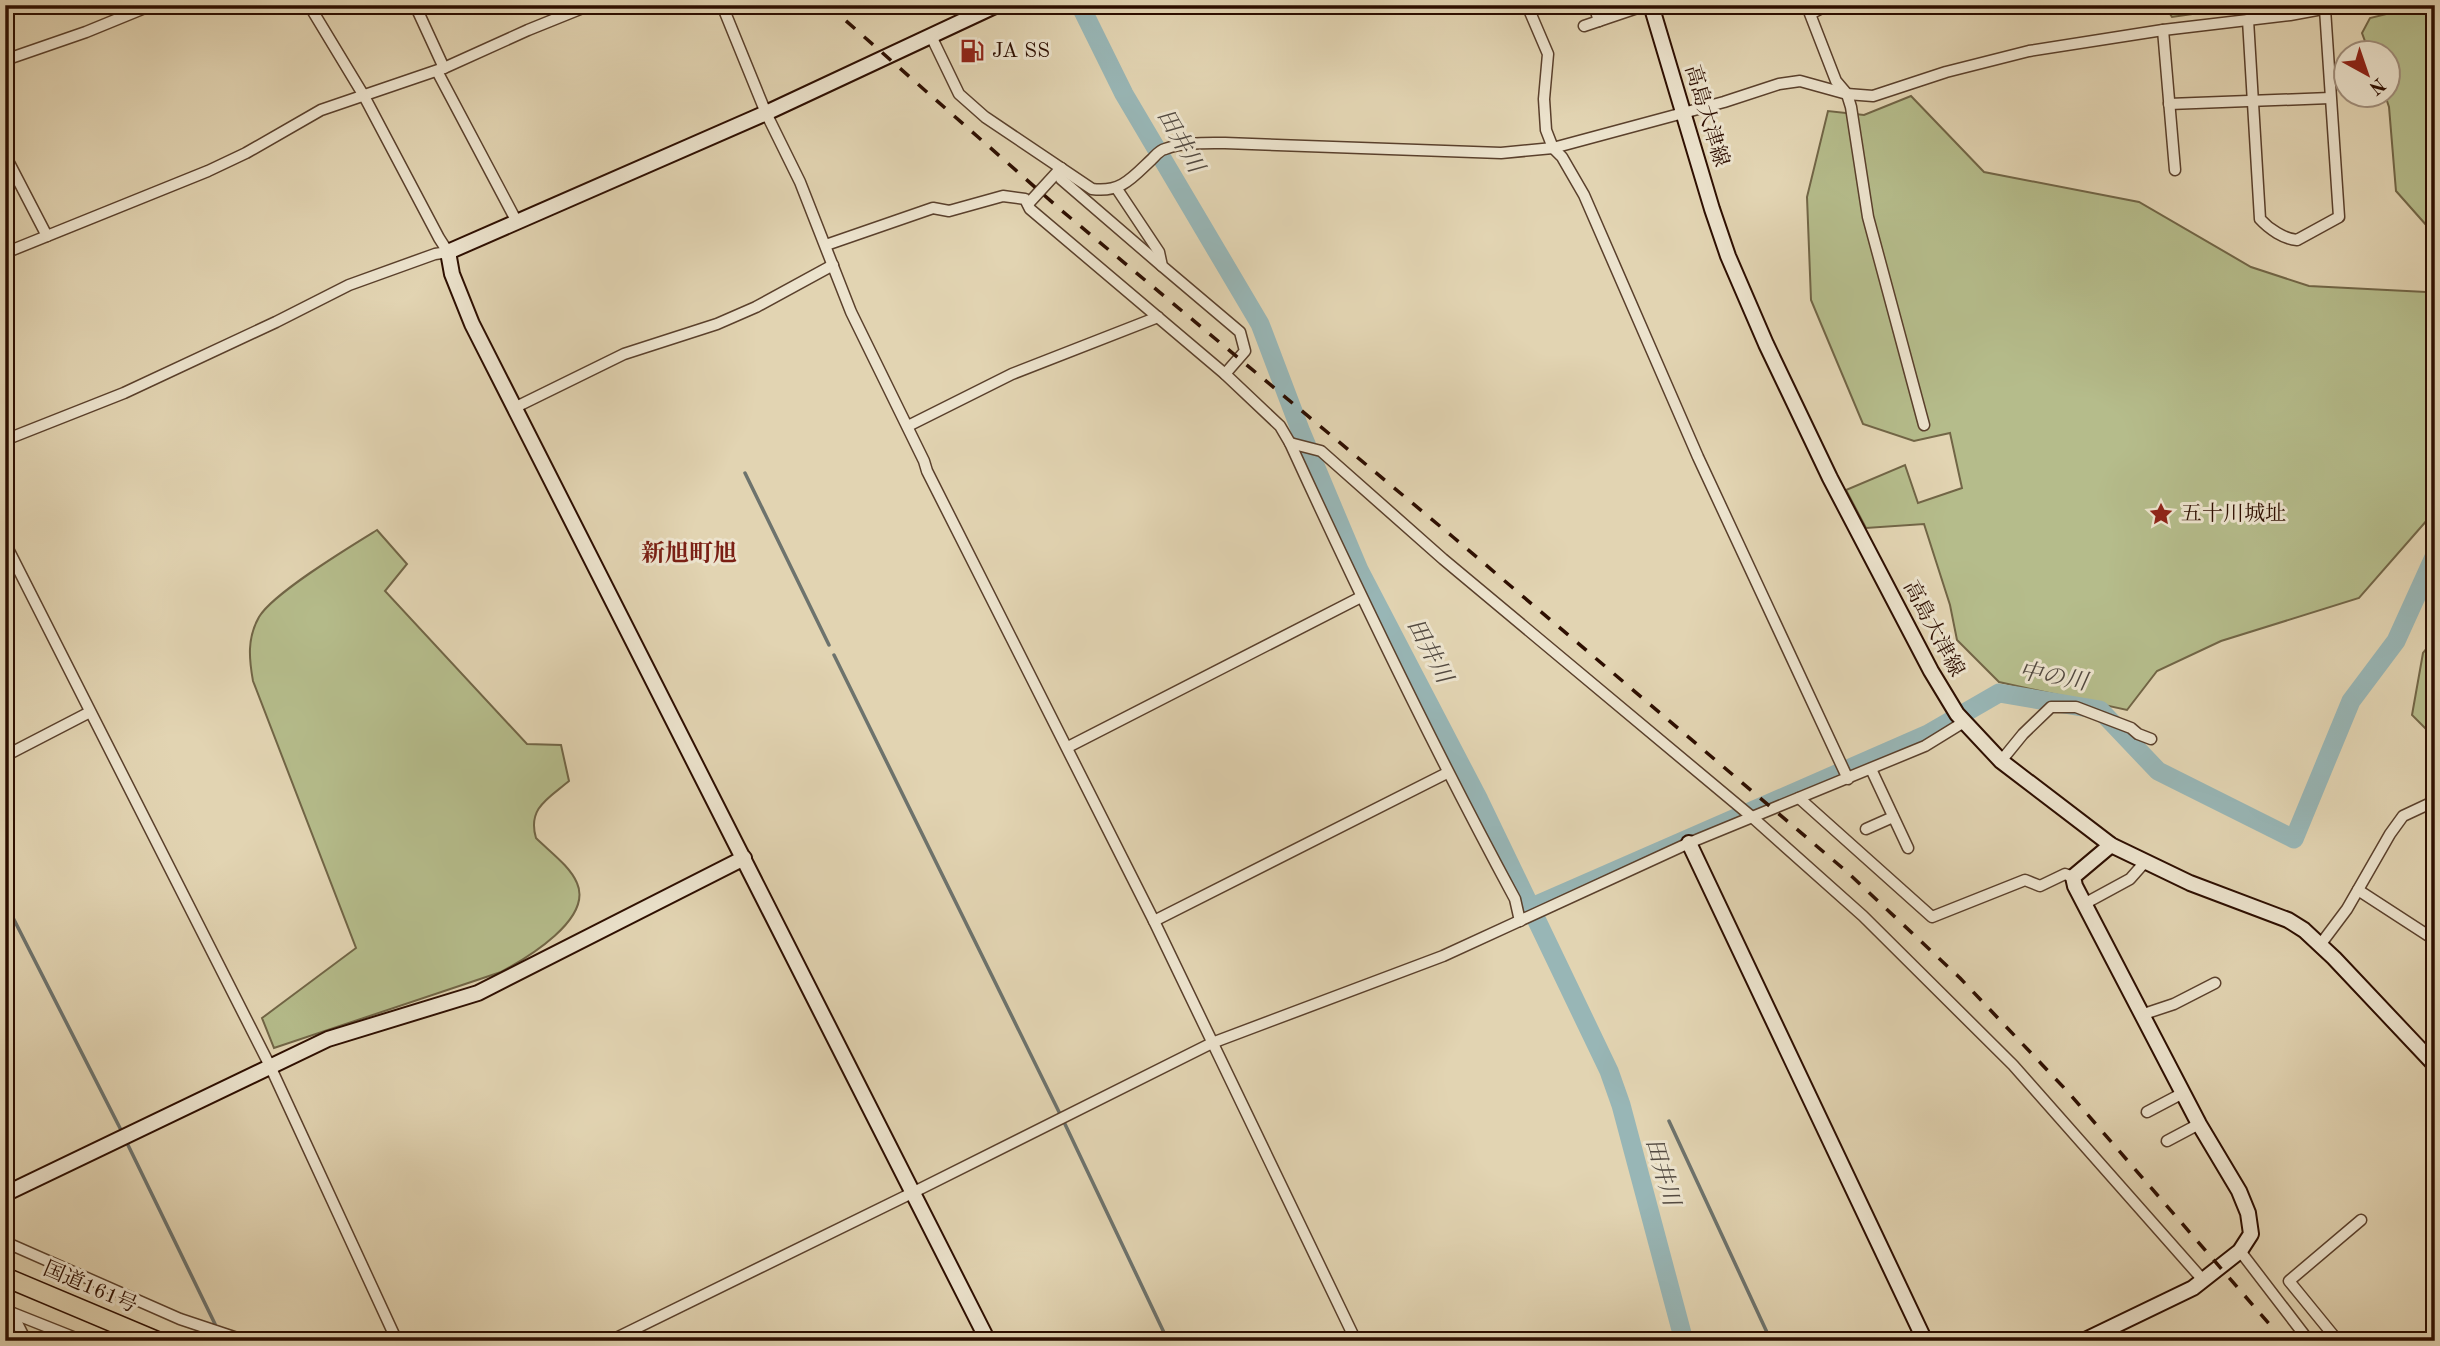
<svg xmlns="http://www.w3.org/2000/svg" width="2440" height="1346" viewBox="0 0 2440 1346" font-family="'Old Standard TT','Noto Serif JP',serif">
<rect width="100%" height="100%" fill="#e2d4b2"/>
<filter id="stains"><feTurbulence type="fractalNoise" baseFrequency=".00286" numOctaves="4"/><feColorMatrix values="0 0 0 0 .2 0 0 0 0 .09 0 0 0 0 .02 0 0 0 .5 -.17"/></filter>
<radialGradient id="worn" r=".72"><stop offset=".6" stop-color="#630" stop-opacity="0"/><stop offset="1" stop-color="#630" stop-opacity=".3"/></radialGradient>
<!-- green -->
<g fill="#b5bc8b" stroke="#716546" stroke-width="2">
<path d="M2164 5H2256L2172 17Z"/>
<path d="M2423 5H2435V235L2396 191 2389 107 2385 95 2388 94V52H2369L2362 33 2370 18Z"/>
<path d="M1911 96 1984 172 2139 202 2251 267 2309 286 2426 292 2435 287V511L2359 598 2221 641 2157 671 2127 710 1999 682 1957 640 1950 605 1924 524 1866 528 1846 490 1905 465 1918 503 1962 488 1950 433 1914 441 1863 424 1811 300 1807 197 1828 111 1864 115Z"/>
<path d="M377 530 407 564 385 591 527 744 561 745 569 781C549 798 527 808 536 838 549 851 570 866 577 883 593 919 527 958 501 972L274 1048 262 1018 356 948 253 681C249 659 247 638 259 617 273 593 351 546 377 530Z"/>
<path d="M2435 638V738L2412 715 2423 653Z"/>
</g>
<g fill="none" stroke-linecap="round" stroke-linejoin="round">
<!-- stream -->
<g stroke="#6d736d" stroke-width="3.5">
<path d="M745 473 829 645"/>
<path d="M834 655 1061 1116"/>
<path d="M5 902 121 1130"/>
<path d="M1669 1121 1771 1341"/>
<path d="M1064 1122 1168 1341"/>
<path d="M127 1143 215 1324"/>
</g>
<!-- river -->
<g stroke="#98b6b6" stroke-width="19">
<path d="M1080 5 1124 94 1260 324 1301 432 1359 570 1479 800 1609 1071 1621 1105 1684 1341"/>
<path d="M1532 907 1928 734 1999 693 2100 710 2158 771 2294 839 2351 701 2396 641 2435 555"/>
</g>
<!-- street casing -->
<g stroke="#5a402c" stroke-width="13">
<g id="street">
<path d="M415 5 444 68"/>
<path d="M722 5 766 113 800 182 851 312 924 461 927 471 1154 921 1356 1341"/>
<path d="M1527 5 1548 54 1544 99 1546 130 1553 148 1562 157 1584 195 1698 457 1848 779"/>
<path d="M1594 5 1599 21"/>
<path d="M1818 5 1820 9 1810 14 1836 81 1847 94 1851 107 1868 217 1924 425"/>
<path d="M2248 20 2260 219C2269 229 2284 239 2297 240L2339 217 2325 9"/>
<path d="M1584 26 1646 5"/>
<path d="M2163 30 2175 170"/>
<path d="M931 36 959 94 985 117 1092 189C1121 193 1132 178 1152 159 1156 155 1160 150 1165 149 1183 142 1206 143 1225 143L1501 153 1553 148 1724 102 1779 84 1800 81 1847 94 1873 96 1946 72 2029 51 2163 30 2290 15 2344 5"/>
<path d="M5 60 86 32 152 5"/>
<path d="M437 71 517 222"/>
<path d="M2169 104 2330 98"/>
<path d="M5 155 47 236"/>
<path d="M1061 168V179L1162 266"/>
<path d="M1117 189 1159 252 1162 266 1240 332 1245 351 1225 374"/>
<path d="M1028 204 1061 168"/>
<path d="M826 245 933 208 949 211 1003 196 1025 199 1030 209 1225 374 1280 426 1290 443C1361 598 1434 749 1515 899L1520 921"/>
<path d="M5 253 208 171 246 153 321 110 444 68 528 30 590 5"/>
<path d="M514 408 624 354 717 324 756 307 833 265"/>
<path d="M908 426 1012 374 1158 317"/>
<path d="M5 440 124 393 276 322 349 285 435 254 448 252 439 238 364 96 309 5"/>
<path d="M1290 443 1321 451 1443 559 1752 817 1863 916 2013 1065 2203 1280"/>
<path d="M5 543 270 1066 397 1341"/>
<path d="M1068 747 1361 597"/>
<path d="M5 756 90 712"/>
<path d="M2001 761 2023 734 2051 707H2076L2131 728 2138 734 2151 739"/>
<path d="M1871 769 1908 848"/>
<path d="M1799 798 1932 917 2025 880 2040 886 2065 874 2073 877"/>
<path d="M1866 829 1893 817"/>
<path d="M2358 890 2435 940"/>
<path d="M2084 904 2130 879 2145 862"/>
<path d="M1154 921 1447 773"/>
<path d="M2320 945 2347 909 2390 834 2403 816 2435 801"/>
<path d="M2141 1015 2174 1004 2215 983"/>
<path d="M2147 1112 2183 1093"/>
<path d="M2167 1141 2199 1124"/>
<path d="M5 1242 180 1319 246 1341"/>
<path d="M2240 1251 2309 1341"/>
<path d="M5 1310 83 1341"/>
<path d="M12 1313 26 1341"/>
<path d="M610 1341 914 1192 1212 1043 1443 956 1689 843 1925 746 1964 722"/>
<path d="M2338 1341 2289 1281 2361 1220"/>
</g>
</g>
<!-- secondary casing -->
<g stroke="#2d0e00" stroke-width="18">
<g id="secondary">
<path d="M1651 5 1712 209 1728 256 1766 344 1830 478 1931 671 1957 714 2001 761 2111 845 2190 883 2288 920 2304 930 2334 958 2435 1065"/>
<path d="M1689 843 1925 1341"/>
<path d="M5 1194 328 1039 478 993 744 858"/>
<path d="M988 1341 472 324 452 274 448 252 766 113 997 5"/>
<path d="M2083 1341 2193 1288 2240 1251 2251 1234 2248 1213 2239 1191 2199 1124 2075 886 2073 877 2111 845"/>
</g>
</g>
<!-- highway casing -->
<g stroke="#2d0e00" stroke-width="21">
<path id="highway" d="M5 1277 157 1341"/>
</g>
<!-- street -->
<use href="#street" stroke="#ece3cd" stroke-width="10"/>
<!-- secondary -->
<use href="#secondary" stroke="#ece3cd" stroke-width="14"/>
<!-- highway -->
<use href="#highway" stroke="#e2d4b2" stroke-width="18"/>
<!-- rail -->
<path stroke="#2d0e00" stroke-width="3.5" stroke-dasharray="12 12" stroke-linecap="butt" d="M828 5 1061 210 1453 537 1846 871 1960 978 2068 1092 2284 1341"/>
</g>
<!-- icons -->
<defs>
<g id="fuel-bare" transform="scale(1.89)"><path d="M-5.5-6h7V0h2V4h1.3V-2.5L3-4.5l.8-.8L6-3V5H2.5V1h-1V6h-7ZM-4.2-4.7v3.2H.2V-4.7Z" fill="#8f2418" stroke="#ece3cd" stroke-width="2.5" paint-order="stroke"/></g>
<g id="sight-bare" transform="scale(1.89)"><path d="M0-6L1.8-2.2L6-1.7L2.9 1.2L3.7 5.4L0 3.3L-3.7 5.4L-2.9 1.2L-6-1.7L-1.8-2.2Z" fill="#8f2418" stroke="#ece3cd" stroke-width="2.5" paint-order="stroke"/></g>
</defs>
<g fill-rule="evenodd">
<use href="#fuel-bare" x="972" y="51"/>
<use href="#sight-bare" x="2161" y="514"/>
</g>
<g text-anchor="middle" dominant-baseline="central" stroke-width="6" stroke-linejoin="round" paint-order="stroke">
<!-- poi labels -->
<g font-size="21" fill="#2d0e00" stroke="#ece3cd" text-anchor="start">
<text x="992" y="51">JA SS</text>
<text x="2181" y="514">五十川城址</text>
</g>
<!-- street labels -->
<g font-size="21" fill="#2d0e00" stroke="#ece3cd">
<text transform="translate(1706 116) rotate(73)">高島大津線</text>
<text transform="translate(1933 629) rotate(62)">高島大津線</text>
<text transform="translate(90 1288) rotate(23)">国道161号</text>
</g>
<!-- water labels -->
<g font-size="23" font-style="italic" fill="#524940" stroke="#ece3cd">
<text transform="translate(1180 141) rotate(60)">田井川</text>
<text transform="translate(1429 651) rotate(62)">田井川</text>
<text transform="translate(2053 677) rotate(10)">中の川</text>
<text transform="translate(1662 1172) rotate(74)">田井川</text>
</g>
<!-- quarter labels -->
<g font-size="24" font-weight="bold" fill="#7a1f14" stroke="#ece3cd">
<text x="689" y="555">新旭町旭</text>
</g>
</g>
<!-- margin -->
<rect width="2440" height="1346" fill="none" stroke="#e2d4b2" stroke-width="28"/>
<rect x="7" y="7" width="2426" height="1332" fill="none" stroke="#2d0e00" stroke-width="3.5"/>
<rect x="14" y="14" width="2412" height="1318" fill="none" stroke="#2d0e00" stroke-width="2"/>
<!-- north arrow -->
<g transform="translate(2367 74) rotate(140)"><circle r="33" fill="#ece3cd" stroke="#a08e7b" stroke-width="2"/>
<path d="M0-5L12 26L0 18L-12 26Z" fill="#8f2418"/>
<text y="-10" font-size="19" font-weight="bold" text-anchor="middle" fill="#2d0e00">N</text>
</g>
<rect width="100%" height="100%" filter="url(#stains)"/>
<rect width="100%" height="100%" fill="url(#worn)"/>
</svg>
